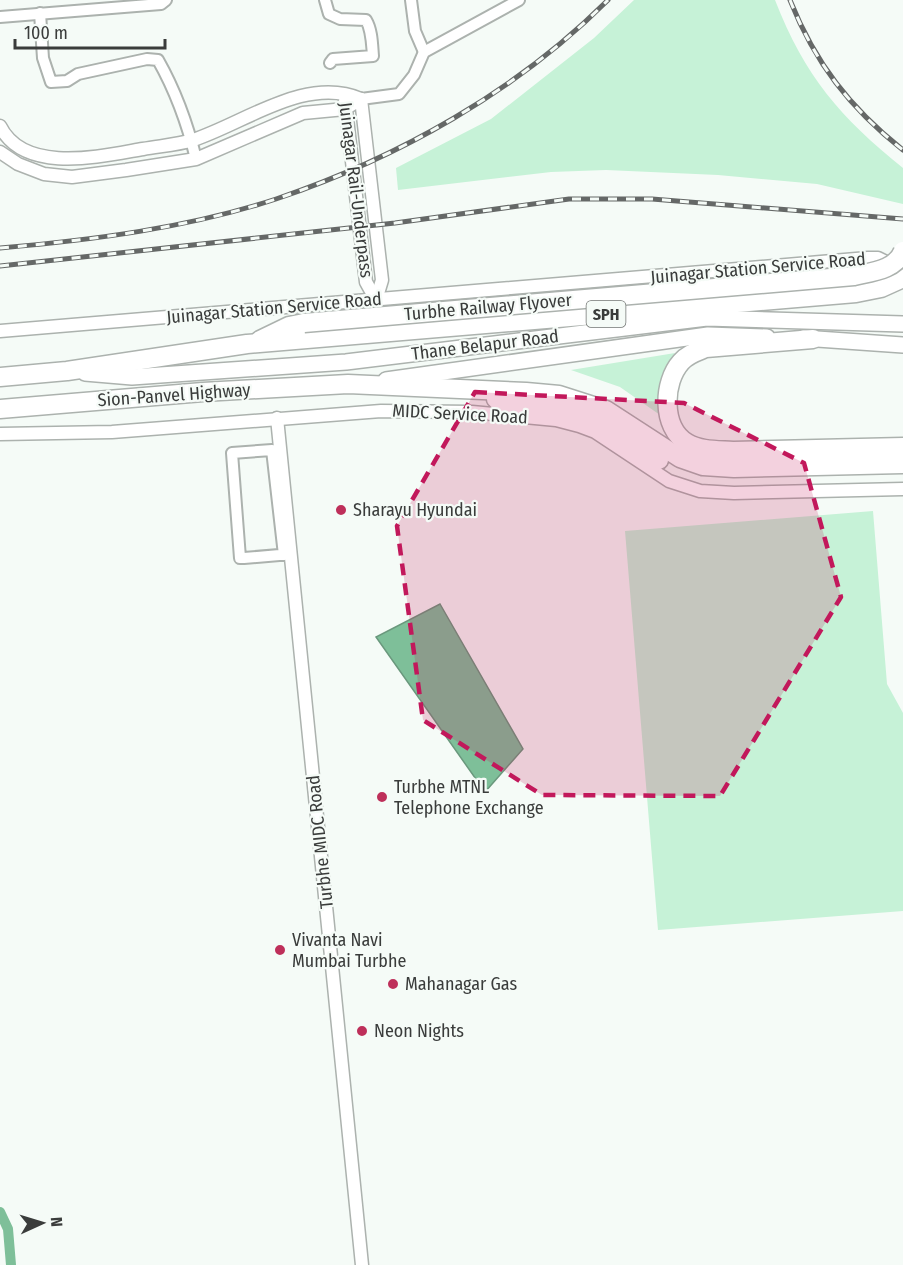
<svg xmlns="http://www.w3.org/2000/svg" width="903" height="1265" viewBox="0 0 903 1265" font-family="'Fira Sans Condensed',sans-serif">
<rect width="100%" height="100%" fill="#f5fbf7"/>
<!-- green -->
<g fill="#c6f2d7">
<path d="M634 0H775C805 77 840 117 903 168V204L817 184 718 175 606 170 551 172 398 190 396 168 491 119 594 38Z"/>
<path d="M675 353C660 374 656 390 660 415L620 387 571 370Z"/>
<path d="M873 511 887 684 903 713V911L658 930 625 531Z"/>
</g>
<!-- water -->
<path fill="#7ebf99" stroke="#6a987d" stroke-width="1.5" d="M440 604 523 749 485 792 376 637Z"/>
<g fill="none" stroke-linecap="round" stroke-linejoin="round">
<!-- canal -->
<path stroke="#7ebf99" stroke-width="10" d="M0 1212 8 1229 11 1265"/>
<!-- minor casing -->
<g stroke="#acb2ae" stroke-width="14">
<g id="minor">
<path d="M325 0 329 14 340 19 366 20C372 30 372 44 373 56L333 59 330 63"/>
<path d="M411 0 415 31 424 52"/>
<path d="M40 13 43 58 51 82 67 81 78 74 147 59 158 60C175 90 188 126 196 159"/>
<path d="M0 17 161 4 166 0"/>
<path d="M361 99 399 94 414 75 424 52 519 0"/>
<path d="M284 555 272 450 232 453 240 558H244L291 554"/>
</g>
</g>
<!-- tertiary casing -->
<g stroke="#acb2ae" stroke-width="15">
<g id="tertiary">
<path d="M361 99 382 280 376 300"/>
<path d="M345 101 366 282 376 300"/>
<path d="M0 126C24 175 102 156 143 149 159 146 177 145 193 140 245 123 306 75 361 99"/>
<path d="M0 152 18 164 44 174 72 177 126 170 196 159 303 113 345 109 361 99"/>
<path d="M0 331 868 258H878L896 267"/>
<path d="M277 418 362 1265"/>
<path d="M0 434 112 432 381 411 472 412 556 420 579 426 595 432 669 481 700 491 734 493 903 489"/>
</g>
</g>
<!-- primary casing -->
<g stroke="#acb2ae" stroke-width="18">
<g id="primary">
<path d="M803 338 903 345"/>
<path d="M85 373 132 377 346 362 707 318 903 324"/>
<path d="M386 380 708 335 767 337"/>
</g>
</g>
<!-- motorway casing -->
<g stroke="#acb2ae" stroke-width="21">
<g id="motorway">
<path d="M813 339 706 348C696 352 688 354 681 362 663 382 661 427 687 443 700 451 719 450 733 451L903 447"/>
<path d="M260 340 289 326 304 323"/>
<path d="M0 377 67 371 247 344 856 293 881 288 903 278"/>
<path d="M496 399 582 416 615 432 659 460"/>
<path d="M0 409 203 392 348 384 526 392 559 395 606 410 680 458 703 466 734 468 903 464"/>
</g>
</g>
<!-- minor -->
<use href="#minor" stroke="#fff" stroke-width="10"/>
<!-- tertiary -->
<use href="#tertiary" stroke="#fff" stroke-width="12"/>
<!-- primary -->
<use href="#primary" stroke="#fff" stroke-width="15"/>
<!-- motorway -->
<use href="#motorway" stroke="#fff" stroke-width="18"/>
<!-- rail casing -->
<g stroke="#656867" stroke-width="5">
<g id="rail">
<path d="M790 0C815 63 850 108 903 150"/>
<path d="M0 248C92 240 188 228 276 199 398 158 517 91 608 0"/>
<path d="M0 266 395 223 569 199H652L903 219"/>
</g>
</g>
<!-- rail -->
<use href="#rail" stroke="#f5fbf7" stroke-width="3" stroke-dasharray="9" stroke-linecap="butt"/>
<!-- motorway-bridge casing -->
<g stroke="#acb2ae" stroke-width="21" stroke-linecap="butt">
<path id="motorway-bridge" d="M304 323 854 276C871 272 896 270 903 251"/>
</g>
<!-- motorway-bridge -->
<use href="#motorway-bridge" stroke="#fff" stroke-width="18"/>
</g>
<!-- marked area -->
<path fill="#c2185b" fill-opacity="0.2" stroke="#c2185b" stroke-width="4.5" stroke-dasharray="12 8" stroke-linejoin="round" d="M475 392 684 403 804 463 841 597 720 796 542 795 423 720 397 526Z"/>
<!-- markers -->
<g fill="#be2f5a" stroke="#f5fbf7" stroke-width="2">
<circle cx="341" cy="510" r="6"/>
<circle cx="382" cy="797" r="6"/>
<circle cx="280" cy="950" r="6"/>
<circle cx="393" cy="984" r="6"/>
<circle cx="362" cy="1031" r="6"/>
</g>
<g text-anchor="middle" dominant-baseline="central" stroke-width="4.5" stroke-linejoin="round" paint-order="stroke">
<!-- shield labels -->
<rect fill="#f5fbf7" stroke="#727573" stroke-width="1.5" x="586.5" y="301" width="39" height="26" rx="4.5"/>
<g font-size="16" font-weight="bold" fill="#3a3c3b">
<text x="606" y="314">SPH</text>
</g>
<!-- street labels -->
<g font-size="18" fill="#3a3c3b" stroke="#f5fbf7">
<text transform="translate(356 190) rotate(83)">Juinagar Rail-Underpass</text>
<text transform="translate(758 268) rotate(-5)">Juinagar Station Service Road</text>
<text transform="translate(488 307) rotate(-5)">Turbhe Railway Flyover</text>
<text transform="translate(274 308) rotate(-5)">Juinagar Station Service Road</text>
<text transform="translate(485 345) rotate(-7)">Thane Belapur Road</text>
<text transform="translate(174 395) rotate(-4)">Sion-Panvel Highway</text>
<text transform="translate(460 414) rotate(3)">MIDC Service Road</text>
<text transform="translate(320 842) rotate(-96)">Turbhe MIDC Road</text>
</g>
<!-- poi labels -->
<g font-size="18" fill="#3a3c3b" stroke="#f5fbf7" text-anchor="start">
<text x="353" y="510">Sharayu Hyundai</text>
<text x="394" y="787">Turbhe MTNL<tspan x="394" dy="21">Telephone Exchange</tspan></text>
<text x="292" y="940">Vivanta Navi<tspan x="292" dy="21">Mumbai Turbhe</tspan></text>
<text x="405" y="984">Mahanagar Gas</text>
<text x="374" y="1031">Neon Nights</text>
</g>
</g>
<!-- north arrow -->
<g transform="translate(42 1223) rotate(86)" stroke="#f5fbf7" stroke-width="4.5" paint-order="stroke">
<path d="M0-4.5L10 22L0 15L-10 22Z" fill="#3a3c3b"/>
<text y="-9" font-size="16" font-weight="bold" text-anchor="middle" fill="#3a3c3b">N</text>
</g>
<!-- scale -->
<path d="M15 39v9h150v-9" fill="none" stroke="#3a3c3b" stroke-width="3"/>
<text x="24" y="39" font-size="18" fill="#3a3c3b" stroke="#f5fbf7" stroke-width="4.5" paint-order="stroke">100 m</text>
</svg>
